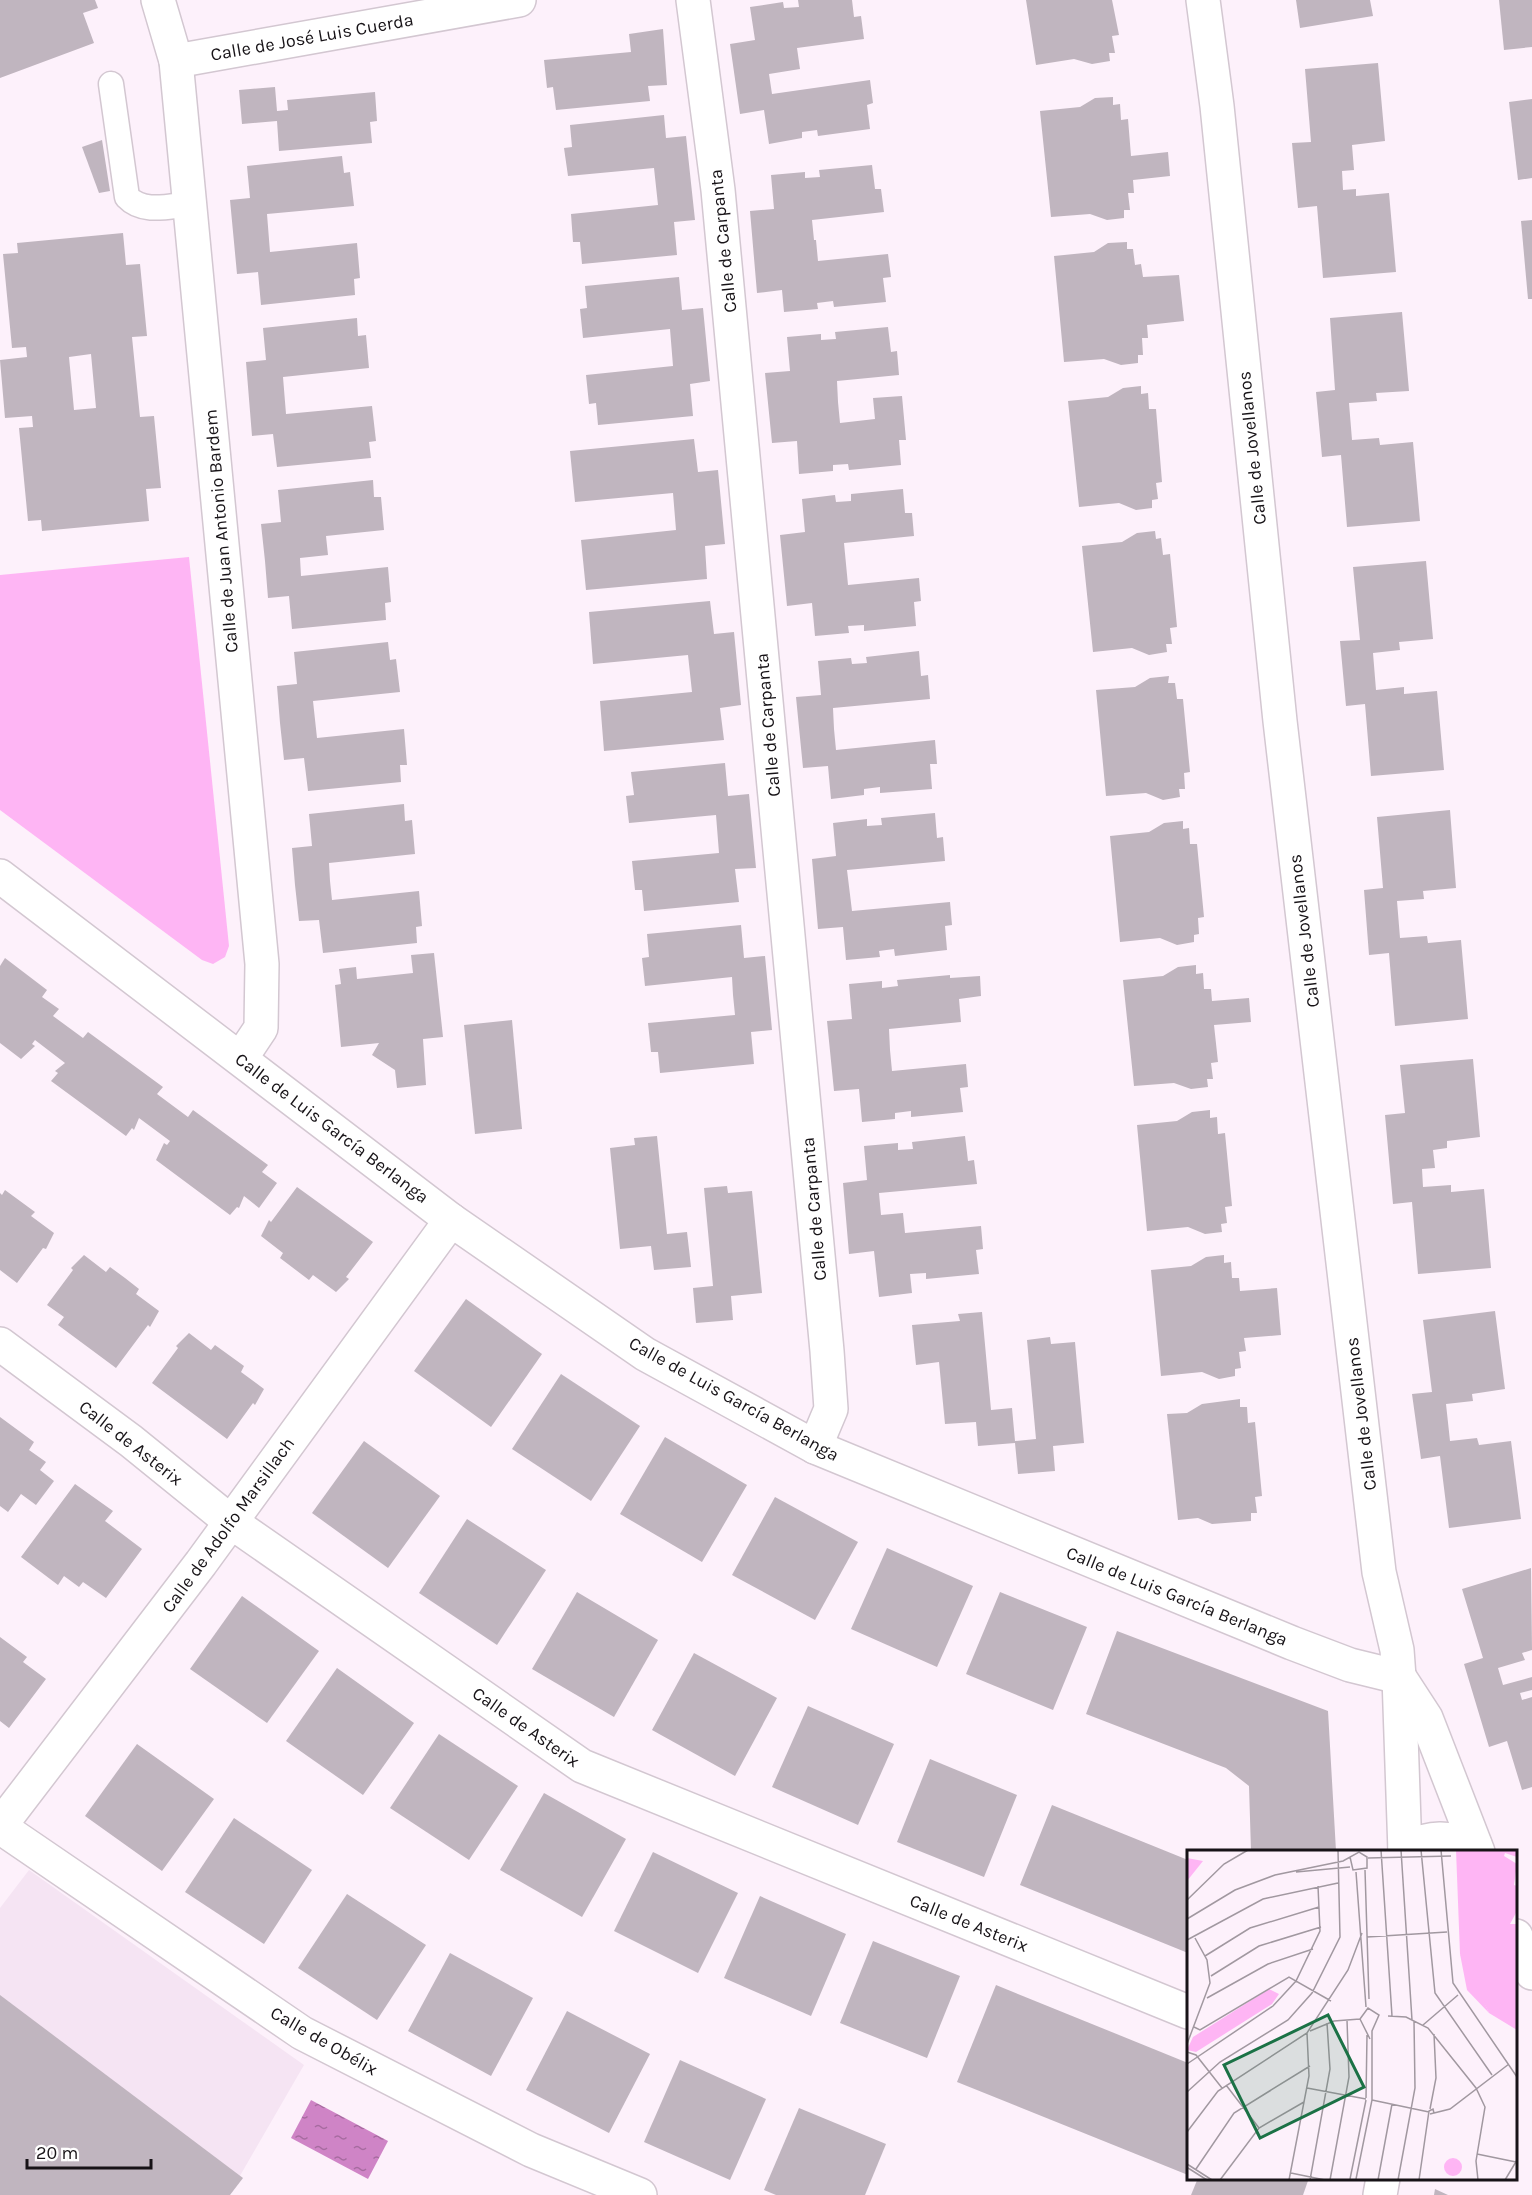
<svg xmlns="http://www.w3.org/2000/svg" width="1532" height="2195" viewBox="0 0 1532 2195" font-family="Karla,sans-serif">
<defs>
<pattern id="water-ripples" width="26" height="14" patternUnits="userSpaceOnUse" patternTransform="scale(1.5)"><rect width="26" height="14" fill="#cf84c6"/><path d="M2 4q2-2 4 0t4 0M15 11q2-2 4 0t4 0" fill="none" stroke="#a76ba0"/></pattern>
</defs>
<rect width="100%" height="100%" fill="#fdf1fb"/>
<!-- built -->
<path fill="#f5e4f3" d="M29 1870 304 2065 237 2181 0 2195V1908Z"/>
<!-- green -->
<path fill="#feb5f4" d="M189 557 229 946 225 957 213 964 202 960 0 810V575Z"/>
<!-- water -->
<path fill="url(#water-ripples)" d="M311 2100 388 2141 368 2179 291 2138Z"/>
<!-- building -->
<g fill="#c0b5bf" fill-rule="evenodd">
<path d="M0 0H95L98 8 83 13 94 43 0 78Z"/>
<path d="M798 0H852L854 17 861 16 864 39 797 48 800 69 769 74 772 94 870 80 873 103 867 105 870 129 818 136 817 130 802 132V138L769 144 764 110 740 114 730 44 755 40 750 7 783 2 784 8 799 7Z"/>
<path d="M1026 0H1112L1119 35 1112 36 1115 53H1109L1110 61 1092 64 1074 59 1036 65Z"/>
<path d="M1296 0H1370L1373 16 1300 28Z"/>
<path d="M1499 0H1532V47L1504 50Z"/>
<path d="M663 29 667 85 648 86 650 101 556 110 553 87 547 88 544 60 631 52 629 34Z"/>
<path d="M1378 63 1385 141 1352 145 1354 170 1342 171 1343 190 1356 189V196L1389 193 1396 272 1323 278 1317 206 1298 208 1292 143 1311 142 1305 69Z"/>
<path d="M275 87 277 111 288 110 287 100 375 92 377 121 370 122 372 143 279 151 277 121 242 124 239 90Z"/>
<path d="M1113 97V105L1120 104 1121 120 1128 119 1131 156 1168 152 1170 176 1133 180 1134 193H1128L1130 210H1124V218L1107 220 1090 214 1051 217 1040 111 1080 107 1095 98Z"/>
<path d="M1532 99V178L1518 180 1509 102Z"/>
<path d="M664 115 666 138 686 136 691 183 695 220 674 222 677 255 582 264 580 242H573L571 214 658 205 654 168 568 176 564 148 572 147 570 125Z"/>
<path d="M102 140 110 191 99 193 82 147Z"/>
<path d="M342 156 344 173 350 172 354 206 267 214 270 252 357 243 360 278 354 279 355 295 261 305 258 272 237 274 230 200 250 198 247 166Z"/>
<path d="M872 165 875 189H881L884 212 812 220 814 240H816L818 261 888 254 891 277 883 278 886 302 834 307 833 301 817 303 818 309 784 312 782 290 757 293 750 211 774 209 771 175 805 172V178L820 177 819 170Z"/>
<path d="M1532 220V299H1528L1521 221Z"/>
<path d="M123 233 126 265 140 264 147 336 132 337 140 417 154 416 161 488 146 489 149 521 42 531 41 520 28 521 19 428 33 427 32 416 5 418 0 360 27 357 26 347 12 348 3 254 18 253 17 243ZM91 354 96 408 74 410 69 357Z"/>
<path d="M1127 242V249H1133L1135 265 1141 264 1143 277 1179 275 1184 321 1147 325 1148 338H1142L1143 355H1138V363L1121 365 1104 359 1064 362 1054 256 1094 252 1108 243Z"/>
<path d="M679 277 682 310 703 308 710 381 690 384 693 416 598 425 596 403 589 404 586 375 673 366 670 329 583 338 580 309 587 308 585 286Z"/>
<path d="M1402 312 1409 391 1376 393 1377 401 1349 403 1352 440 1379 438 1380 445 1413 442 1420 521 1347 527 1341 455 1322 457 1316 392 1335 390 1330 318Z"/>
<path d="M357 318 358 336 366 335 369 368 283 377 286 414 372 406 376 441 369 442 371 458 277 467 273 434 252 436 246 362 266 360 263 328Z"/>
<path d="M888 327 891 352 897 351 899 375 837 381 838 402 840 423 875 419 873 398 902 396 906 440H899L901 465 849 470 848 464 833 465V471L799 474 797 441 772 443 765 373 790 371 787 337 821 334V340L836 339 835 332Z"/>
<path d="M1141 386V394L1148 393 1149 409H1156L1162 482 1156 483 1158 499 1152 500V508L1136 510 1119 503 1079 507 1068 401 1108 397 1123 388Z"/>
<path d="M694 439 698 472 718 470 725 544 705 546 707 579 586 590 581 540 676 530 673 493 575 502 570 451Z"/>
<path d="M373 480 374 497H381L384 530 326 536 328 555 300 558 301 576 388 567 391 602 385 603 386 620 292 629 289 596 268 598 265 561 261 524 281 522 278 490Z"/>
<path d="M903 489 905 513H912L914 536 844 543 848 585 919 578 921 601 914 602 916 626 864 631V625L848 626 849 633 815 636 812 603 787 606 780 535 805 532 802 499 835 495 836 502 851 501V494Z"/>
<path d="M1155 531 1156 539 1161 538 1163 555 1170 554 1177 627 1170 628 1172 644H1166L1167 652 1149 655 1132 648 1093 652 1082 546 1122 542 1137 533Z"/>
<path d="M1426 561 1433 639 1399 642 1400 650 1373 653 1376 690 1404 687V694L1437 691 1444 770 1371 776 1365 704 1346 706 1340 641 1360 640 1353 567Z"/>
<path d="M710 601 714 634 734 632 741 705 720 708 724 740 604 751 600 701 692 692 688 655 593 664 589 612Z"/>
<path d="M388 642 390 660 396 659 400 692 313 701 317 738 404 729 407 765H400L401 782 308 791 304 758 284 760 280 723 277 686 297 684 294 652Z"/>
<path d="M919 651 921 676 928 675 930 699 833 708 834 729 836 750 935 740 937 764H930L932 789 880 793V787L864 789V795L831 799 828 766 803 768 796 697 821 695 818 661 851 658 852 664 867 663 866 657Z"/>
<path d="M1169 676 1168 683H1175L1177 699H1183L1190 772 1184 773 1185 789H1179L1180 797 1163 800 1146 793 1106 796 1096 690 1135 687 1150 678Z"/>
<path d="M725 763 728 796 749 794 756 868 735 869 739 902 644 911 642 890H635L632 861 719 853 716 815 629 823 626 796 634 795 631 772Z"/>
<path d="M404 804 405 821 412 820 415 854 329 863 330 881 332 900 419 891 422 926 416 927 417 943 323 953 319 920 299 921 295 885 292 848 312 846 309 814Z"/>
<path d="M1450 810 1456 888 1423 891 1424 899 1397 901 1400 938 1427 936 1428 943 1461 940 1468 1019 1395 1026 1389 953 1369 955 1364 890 1383 888 1377 817Z"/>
<path d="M935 813 937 838 943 837 945 861 847 870 852 911 950 902 952 925 945 926 947 950 895 956 894 949 879 951 880 957 846 960 843 927 818 929 812 859 836 856 833 823 867 819V826L882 825 881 818Z"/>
<path d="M1183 821V829L1189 828 1190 844H1197L1204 917 1198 918 1199 934 1194 935V942L1177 945 1160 938 1120 942 1110 836 1149 832 1164 823Z"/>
<path d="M741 925 744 958 765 956 772 1030 751 1032 754 1064 660 1073 658 1052H651L648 1023 735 1015 733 995 732 977 645 986 642 958 649 957 647 934Z"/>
<path d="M434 953 443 1037 423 1039 426 1085 397 1088 395 1070 372 1055 379 1043 341 1047 335 985 341 984 339 969 356 967 357 979 413 973 411 955Z"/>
<path d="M5 958 47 990 42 997 59 1009 53 1016 83 1038 88 1032 163 1087 157 1094 188 1117 193 1110 268 1165 262 1172 277 1183 259 1208 244 1196 239 1208 237 1207 230 1215 156 1160 164 1143 167 1145 170 1141 139 1118 134 1130 132 1128 126 1136 51 1081 58 1073 55 1071 65 1063 35 1040 32 1044 35 1046 21 1059 0 1043V966Z"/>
<path d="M1196 965V974L1203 973 1204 989H1211L1212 1001 1249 998 1251 1022 1214 1025 1218 1062 1211 1063 1213 1079H1207L1208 1087 1191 1089 1174 1083 1134 1086 1123 980 1163 976 1178 967Z"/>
<path d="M950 975V978L980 976 981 996 959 999 961 1022 889 1029 890 1050 892 1071 966 1064 968 1087 960 1088 963 1112 911 1117V1111L895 1113V1119L862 1122 859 1089 834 1091 827 1021 852 1019 849 984 882 981V988L898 986 897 980Z"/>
<path d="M512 1020 522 1129 475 1134 464 1025Z"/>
<path d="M1473 1059 1480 1137 1447 1141V1148L1433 1150 1435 1168 1422 1169 1423 1187 1451 1185V1192L1484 1189 1491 1268 1418 1274 1412 1202 1393 1204 1385 1115 1405 1113 1400 1065Z"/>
<path d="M1210 1110V1118L1217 1117 1218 1134 1225 1133 1232 1206 1225 1207 1227 1223 1221 1224 1222 1232 1205 1234 1188 1227 1147 1231 1137 1125 1177 1121 1192 1112Z"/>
<path d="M657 1136 667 1234 687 1232 691 1267 654 1270 651 1246 620 1249 610 1148 635 1145 634 1138Z"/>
<path d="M965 1136 968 1161 974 1160 977 1184 879 1193 881 1215 903 1213 905 1233 981 1226 983 1249 976 1250 979 1274 926 1279V1273L910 1274 912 1293 879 1297 874 1251 849 1254 843 1183 867 1180 864 1146 898 1143V1150L913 1149 912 1142Z"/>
<path d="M727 1186 728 1193 752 1191 762 1293 731 1296 733 1320 696 1323 693 1288 713 1286 704 1188Z"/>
<path d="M297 1187 373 1242 346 1277 349 1279 336 1292 313 1275 309 1280 280 1258 283 1253 261 1236 269 1220 271 1222Z"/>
<path d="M5 1190 35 1212 31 1216 54 1233 46 1249 43 1248 17 1283 0 1270V1193L2 1195Z"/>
<path d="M84 1255 106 1272 110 1267 125 1278 139 1289 136 1294 159 1311 150 1327 148 1325 116 1368 58 1325 64 1317 47 1305 73 1270 71 1268Z"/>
<path d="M1224 1255V1263L1231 1262 1232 1278H1239L1240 1291 1277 1288 1281 1335 1244 1338 1246 1351 1239 1352 1241 1368 1235 1369V1376L1219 1379 1202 1372 1161 1376 1151 1270 1191 1266 1206 1257Z"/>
<path d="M466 1299 542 1354 491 1427 414 1371Z"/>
<path d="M1495 1311 1505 1389 1472 1394 1473 1401 1446 1404 1450 1441 1477 1438 1479 1445 1511 1441 1521 1519 1449 1528 1440 1456 1421 1459 1412 1394 1432 1392 1423 1320Z"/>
<path d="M982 1312 991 1410 1012 1408 1015 1441 1036 1439 1027 1340 1050 1337 1051 1344 1075 1342 1084 1443 1053 1446 1055 1471 1018 1474 1015 1443 978 1446 976 1422 945 1424 939 1362 916 1365 912 1325 960 1321 958 1314Z"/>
<path d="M189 1333 211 1350 215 1345 244 1366 241 1372 264 1389 255 1405 253 1403 227 1439 152 1383 178 1348 176 1346Z"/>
<path d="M561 1374 640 1426 591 1501 512 1449Z"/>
<path d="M1240 1399V1407H1247L1248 1423 1255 1422 1262 1496 1255 1497 1257 1513H1251V1521L1212 1524 1198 1518 1178 1520 1167 1414 1187 1413 1202 1404Z"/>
<path d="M0 1417 34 1442 29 1450 46 1462 40 1470 54 1481 36 1505 21 1494 8 1512 0 1506Z"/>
<path d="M665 1437 747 1485 702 1562 620 1514Z"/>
<path d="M364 1441 440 1496 388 1568 312 1513Z"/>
<path d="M75 1484 113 1511 105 1521 142 1549 106 1598 83 1582 79 1587 64 1576 58 1585 21 1557Z"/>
<path d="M775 1497 858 1542 815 1620 732 1575Z"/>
<path d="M467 1519 546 1570 497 1645 419 1593Z"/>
<path d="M887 1548 973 1586 937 1667 851 1629Z"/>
<path d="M1531 1568 1532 1650 1522 1653 1525 1660 1498 1668 1503 1685 1532 1677V1690L1520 1693 1522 1700 1532 1697V1787L1522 1790 1507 1741 1489 1747 1464 1664 1483 1658 1462 1589Z"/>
<path d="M577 1592 658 1640 614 1717 532 1669Z"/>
<path d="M1000 1592 1087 1627 1053 1710 966 1674Z"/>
<path d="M242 1596 319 1651 267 1723 190 1669Z"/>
<path d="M1117 1631 1328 1711 1336 1851H1251L1249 1786 1226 1768 1086 1714Z"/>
<path d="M0 1637 27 1657 23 1662 46 1679 9 1728 0 1721Z"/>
<path d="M694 1653 777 1698 735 1776 652 1730Z"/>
<path d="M337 1668 414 1723 363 1795 286 1741Z"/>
<path d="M808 1706 894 1744 858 1825 772 1787Z"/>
<path d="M439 1734 518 1786 469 1860 390 1808Z"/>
<path d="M137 1744 214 1799 162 1871 85 1816Z"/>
<path d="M930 1759 1017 1795 984 1877 897 1842Z"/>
<path d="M544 1793 626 1839 582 1917 500 1870Z"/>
<path d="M1052 1805 1188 1860V1953L1020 1885Z"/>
<path d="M234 1818 312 1870 264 1944 185 1892Z"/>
<path d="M653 1852 738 1893 698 1973 614 1931Z"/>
<path d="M347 1894 426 1945 377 2020 298 1968Z"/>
<path d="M760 1896 846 1934 811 2016 724 1978Z"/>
<path d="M873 1941 960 1976 927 2058 840 2023Z"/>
<path d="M450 1953 533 1998 491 2076 408 2031Z"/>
<path d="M996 1985 1188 2063V2175L957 2082Z"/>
<path d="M0 1995 243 2178 230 2195H0Z"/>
<path d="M567 2011 650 2054 609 2133 526 2090Z"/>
<path d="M680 2060 766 2099 730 2180 644 2142Z"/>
<path d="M799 2108 886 2144 865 2195H776L764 2190Z"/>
<path d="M1198 2178H1309L1303 2195H1191Z"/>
<path d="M1435 2189 1448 2195H1434Z"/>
</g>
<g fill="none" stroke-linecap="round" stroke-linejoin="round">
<!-- lane casing -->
<g stroke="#d3c7d1" stroke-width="27">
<path id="lane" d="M111 84 127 197C143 214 169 206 190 204"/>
</g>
<!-- street casing -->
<g stroke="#d3c7d1" stroke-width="36">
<g id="street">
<path d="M158 0 176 61 262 964 261 1028 241 1058"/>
<path d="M693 0 718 190 827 1351 831 1409 815 1447"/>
<path d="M1203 0 1217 106 1280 721 1379 1572 1397 1650 1399 1677 1405 1852"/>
<path d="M176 61 519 0"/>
<path d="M0 876 451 1220 645 1354 815 1447 1292 1643 1350 1665 1399 1677"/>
<path d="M0 1344 131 1441 231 1522 582 1766 1188 2012"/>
<path d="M1400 1678 1426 1718 1478 1852"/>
<path d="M0 1826 201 1563 451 1220"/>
<path d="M0 1827 302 2033 531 2150 640 2195"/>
<path d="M1405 1848C1433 1836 1446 1837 1475 1845"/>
<path d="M1516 1936 1532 1973"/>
<path d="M1380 2195 1383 2178"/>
</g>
</g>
<!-- lane -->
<use href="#lane" stroke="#fff" stroke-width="24"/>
<!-- street -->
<use href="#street" stroke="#fff" stroke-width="33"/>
</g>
<g text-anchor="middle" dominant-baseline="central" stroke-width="6" stroke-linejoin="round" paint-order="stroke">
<!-- street labels -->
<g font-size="18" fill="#171317" stroke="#fff">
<text transform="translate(312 37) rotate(-10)">Calle de José Luis Cuerda</text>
<text transform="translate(723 241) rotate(-96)">Calle de Carpanta</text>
<text transform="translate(1252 448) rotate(-96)">Calle de Jovellanos</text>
<text transform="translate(221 531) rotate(-95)">Calle de Juan Antonio Bardem</text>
<text transform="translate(768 725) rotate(-95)">Calle de Carpanta</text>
<text transform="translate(1304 931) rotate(-97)">Calle de Jovellanos</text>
<text transform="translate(332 1128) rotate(37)">Calle de Luis García Berlanga</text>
<text transform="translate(814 1209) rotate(-95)">Calle de Carpanta</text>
<text transform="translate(734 1399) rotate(29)">Calle de Luis García Berlanga</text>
<text transform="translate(1361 1414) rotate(-97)">Calle de Jovellanos</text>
<text transform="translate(131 1443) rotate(38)">Calle de Asterix</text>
<text transform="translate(228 1525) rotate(-54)">Calle de Adolfo Marsillach</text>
<text transform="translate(1177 1596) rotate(22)">Calle de Luis García Berlanga</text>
<text transform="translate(526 1727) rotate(35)">Calle de Asterix</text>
<text transform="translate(969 1923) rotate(22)">Calle de Asterix</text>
<text transform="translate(324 2041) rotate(30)">Calle de Obélix</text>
</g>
</g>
<!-- overview -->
<g transform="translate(1187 1850)">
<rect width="330" height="330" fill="#fdf1fb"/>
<path d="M0 8 16 11 0 31ZM273 104 279 111 302 163 280 140ZM82 139 92 144 85 154 9 202 0 200 6 187ZM257 317a9 9 0 1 1 18 0a9 9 0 1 1-18 0Z" fill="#feb5f4"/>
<path d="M269 0H330V7L318 3 317 6 330 14 327 35 330 36V61L323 74H330V180L302 163 273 104Z" fill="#feb5f4"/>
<path fill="none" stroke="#a198a0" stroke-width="1.5" d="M194 0 205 166M214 0 225 170M234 0 248 143 305 225M254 0 266 133 330 227M181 8 264 6M178 20 182 149M109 22 163 17M169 22 179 157M0 50 37 14 61 0M0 69 48 40 88 25 156 11 172 2 180 7V18L166 20 163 7M180 87 260 82M0 90 76 49 151 33M18 106 63 78 132 57M24 126 72 96 134 77M20 148 81 114 126 99M201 166 219 167 241 178 289 238 298 257 289 311 291 330M173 169 183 189M236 175 271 145M7 177 13 180 102 127 144 151M123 181 147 171 173 169M0 194 23 133 20 110 8 88M0 202 9 205 35 238M0 214 86 156 109 131 133 81 131 36M39 235 72 278M120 238 179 249M0 242 33 212 101 170 125 143 153 87 151 0M179 248 180 185M185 250 242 262M243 259 249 228 247 184M247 263 263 259 322 214M0 282 31 241 120 183 161 120 175 83M290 304 329 312M0 314 25 330M1 318 20 330M9 319 47 263 123 216M104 323 138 330M163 329 179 250M169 329 185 250V181L192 165 181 158 173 169M33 330 72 278 117 252M102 330 122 226 120 183M123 330 143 219 140 173M143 330 162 227 160 170M191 330 205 254M211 330 228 238 227 171M232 330 242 261 246 259 247 263 243 264M318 330 330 310"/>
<path fill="#1b7246" fill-opacity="0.15" stroke="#1b7246" stroke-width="3" d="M141 165 177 237 73 288 37 215Z"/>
<rect width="330" height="330" fill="none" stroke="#171317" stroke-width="3"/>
</g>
<!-- scale -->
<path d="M27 2159v9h124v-9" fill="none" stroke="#171317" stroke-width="3"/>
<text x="36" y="2159" font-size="18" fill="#171317" stroke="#ffffff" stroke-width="4.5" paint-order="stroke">20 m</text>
</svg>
